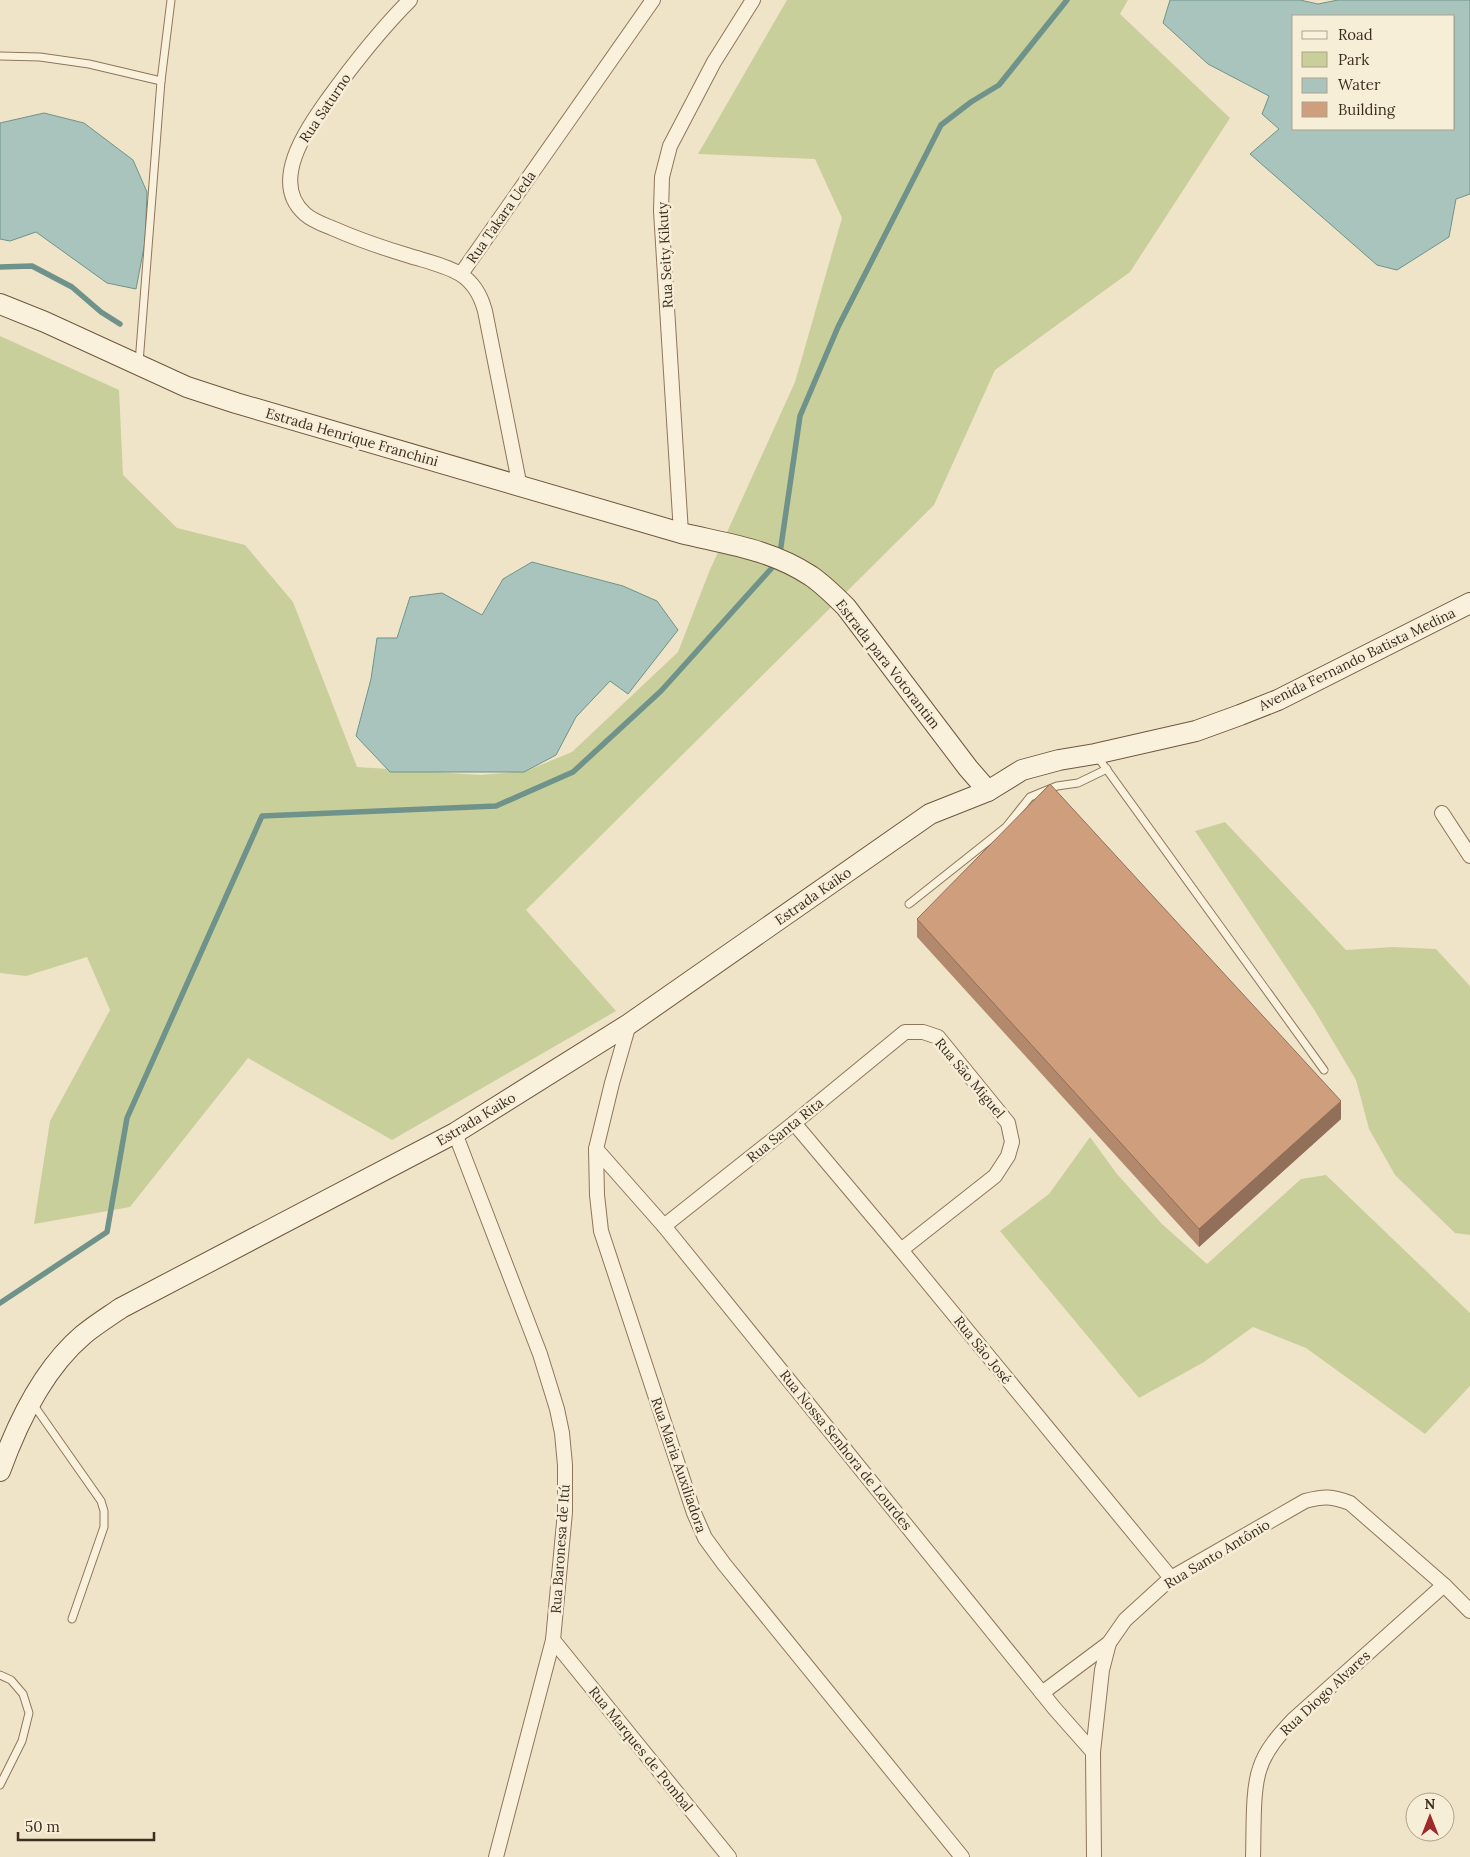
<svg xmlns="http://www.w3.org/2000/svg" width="1470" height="1857" viewBox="0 0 1470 1857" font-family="Lora,serif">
<rect width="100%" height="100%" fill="#f0e4c8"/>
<!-- green -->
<g fill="#c9cf9b">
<path d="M787 0H1128L1120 14 1230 118 1130 272 995 370 934 505 526 910 616 1011 392 1140 248 1058 130 1207 34 1224 50 1121 110 1010 87 957 26 976 0 973V336L119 390 123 475 177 528 245 545 293 602 357 767 481 775 526 771 572 752 678 652 709 572 795 382 842 218 815 159 698 154Z"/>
<path d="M1225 822 1346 950 1393 947 1436 949 1470 986V1235L1455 1233 1395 1175 1369 1129 1356 1080 1315 1011 1195 831Z"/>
<path d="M1090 1137 1117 1174 1162 1224 1207 1264 1301 1179 1326 1175 1470 1313V1386L1425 1434 1306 1348 1253 1327 1204 1362 1139 1398 1000 1231 1049 1194Z"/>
</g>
<!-- water -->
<g fill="#a9c4bc" stroke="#6f938a" fill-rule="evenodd">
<path d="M1170 0H1300L1318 4 1338 0H1470V194L1456 199 1449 237 1397 270 1377 265 1250 154 1279 129 1262 114 1269 96 1208 64 1163 23ZM1294 16H1454V129H1294Z"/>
<path d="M44 113 84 123 133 160 147 192 145 242 136 289 107 283 36 232 10 241 0 239V123Z"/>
<path d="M532 562 623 586 657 601 678 630 628 694 610 681 576 717 556 755 524 772H390L356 736 371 679 377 638H397L410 597 442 593 482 615 503 579Z"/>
</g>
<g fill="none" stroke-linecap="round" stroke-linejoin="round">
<!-- stream -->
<g stroke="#6f938a" stroke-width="5.5">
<path d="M0 267 32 266 72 287 101 312 120 324"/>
<path d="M0 1303 107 1232 127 1118 262 816 496 806 573 772 661 691 779 560 800 416 838 327 941 125 971 102 999 85 1067 0"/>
</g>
<!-- lane casing -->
<g stroke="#8d765c" stroke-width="9">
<g id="lane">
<path d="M0 56 40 57 89 64 161 81"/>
<path d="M139 363 161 81 171 0"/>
<path d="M1097 756 1324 1070"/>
<path d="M909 904 1006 827 1030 797 1057 786 1078 783 1107 769"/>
<path d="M33 1404 101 1501 104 1511V1527L72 1619"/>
<path d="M0 1675 11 1680 23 1694 29 1713 22 1741 0 1785"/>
</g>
</g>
<!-- street casing -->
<g stroke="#8d765c" stroke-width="16">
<g id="street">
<path d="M410 0C381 29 352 66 328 99 307 129 269 182 305 214 313 221 322 224 332 228 357 239 383 248 410 256 426 261 445 265 460 274 473 282 481 296 485 311L520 487"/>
<path d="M461 274 653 0"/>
<path d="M681 533 661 211 662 177 670 146 714 62 753 0"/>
<path d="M1442 813 1470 856"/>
<path d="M629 1024 612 1083 596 1149 597 1195 601 1231 694 1513 705 1538 724 1564 962 1857"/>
<path d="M794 1123 901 1250 1171 1578"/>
<path d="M455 1133 540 1354 557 1409 562 1433 565 1465V1512L553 1640 496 1857"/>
<path d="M596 1149 664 1226 1055 1709 1093 1752"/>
<path d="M664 1226 794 1123 905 1032H923L938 1037 1008 1123 1012 1142 1008 1156 995 1176 901 1250"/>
<path d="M553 1640 729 1857"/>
<path d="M1042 1693 1109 1643"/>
<path d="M1094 1857 1093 1752 1102 1670 1109 1643 1125 1620 1171 1578 1305 1501C1324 1496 1332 1496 1350 1503L1444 1585 1470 1611"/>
<path d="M1253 1857C1254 1833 1252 1789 1260 1768 1266 1749 1280 1734 1293 1720L1444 1585"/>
</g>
</g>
<!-- secondary casing -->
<g stroke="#6f573f" stroke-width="22">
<g id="secondary">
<path d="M0 304 45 322 187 387 236 403 681 533C727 544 770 549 811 576 824 585 835 596 846 607L968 768 988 791"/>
<path d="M0 1471C17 1424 44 1368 83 1335 95 1325 108 1317 121 1308L455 1133 629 1024 930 814 988 791 1022 770 1059 760 1095 754 1196 731 1240 715 1278 700 1470 603"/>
</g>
</g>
<!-- lane -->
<use href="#lane" stroke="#faf1dc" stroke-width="7"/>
<!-- street -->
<use href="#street" stroke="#faf1dc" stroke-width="14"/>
<!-- secondary -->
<use href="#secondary" stroke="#faf1dc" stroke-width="20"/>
</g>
<!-- wall -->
<path fill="#b2896c" d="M917 919 1341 1119 1199 1247 917 937Z"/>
<!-- shaded-wall -->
<path fill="#916f58" d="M1341 1101V1119L1199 1247V1229Z"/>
<!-- building -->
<path fill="#cf9f7d" stroke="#916f58" d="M1050 784 1341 1101 1199 1229 917 919Z"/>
<g text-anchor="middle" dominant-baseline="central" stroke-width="5" stroke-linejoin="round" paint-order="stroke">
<!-- street labels -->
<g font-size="14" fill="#3d2e20" stroke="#f7eed8">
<text transform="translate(325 108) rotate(-56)">Rua Saturno</text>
<text transform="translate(501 217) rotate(-55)">Rua Takara Ueda</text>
<text transform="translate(665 255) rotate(-93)">Rua Seity Kikuty</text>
<text transform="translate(352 437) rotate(16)">Estrada Henrique Franchini</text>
<text transform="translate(1357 659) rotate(-26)">Avenida Fernando Batista Medina</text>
<text transform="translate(888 664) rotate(52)">Estrada para Votorantim</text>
<text transform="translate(813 896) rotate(-35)">Estrada Kaiko</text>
<text transform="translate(970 1078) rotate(50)">Rua São Miguel</text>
<text transform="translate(476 1119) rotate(-31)">Estrada Kaiko</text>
<text transform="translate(785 1130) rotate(-39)">Rua Santa Rita</text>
<text transform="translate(983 1350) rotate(51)">Rua São José</text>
<text transform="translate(846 1450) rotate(51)">Rua Nossa Senhora de Lourdes</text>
<text transform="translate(679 1465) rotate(71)">Rua Maria Auxiliadora</text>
<text transform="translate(560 1549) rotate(-86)">Rua Baronesa de Itú</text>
<text transform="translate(1217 1554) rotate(-31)">Rua Santo Antônio</text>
<text transform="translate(1325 1693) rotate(-43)">Rua Diogo Alvares</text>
<text transform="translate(641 1749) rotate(51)">Rua Marques de Pombal</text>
</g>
</g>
<!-- legend -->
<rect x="1292" y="15" width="162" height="115" fill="#f7eed8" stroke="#ada18e"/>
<rect x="1302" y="31" width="25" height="8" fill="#faf1dc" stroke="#ada18e"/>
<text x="1338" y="40" font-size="15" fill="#3d2e20">Road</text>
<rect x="1302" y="52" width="25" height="15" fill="#c9cf9b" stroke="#ada18e"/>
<text x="1338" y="65" font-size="15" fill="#3d2e20">Park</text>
<rect x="1302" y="78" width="25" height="15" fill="#a9c4bc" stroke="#ada18e"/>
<text x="1338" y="90" font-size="15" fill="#3d2e20">Water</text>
<rect x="1302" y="102" width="25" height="15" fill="#cf9f7d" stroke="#ada18e"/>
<text x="1338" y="115" font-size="15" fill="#3d2e20">Building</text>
<!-- north arrow -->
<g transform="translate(1430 1817)"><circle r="24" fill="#f7eed8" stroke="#ada18e"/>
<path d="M0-4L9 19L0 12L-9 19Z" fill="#9e2a2b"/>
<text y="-8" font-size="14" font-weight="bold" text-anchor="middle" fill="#3d2e20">N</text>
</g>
<!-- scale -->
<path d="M18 1832v8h136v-8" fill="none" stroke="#3d2e20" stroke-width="2.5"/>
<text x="25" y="1832" font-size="15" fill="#3d2e20" stroke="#f7eed8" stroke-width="4" paint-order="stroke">50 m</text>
</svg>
